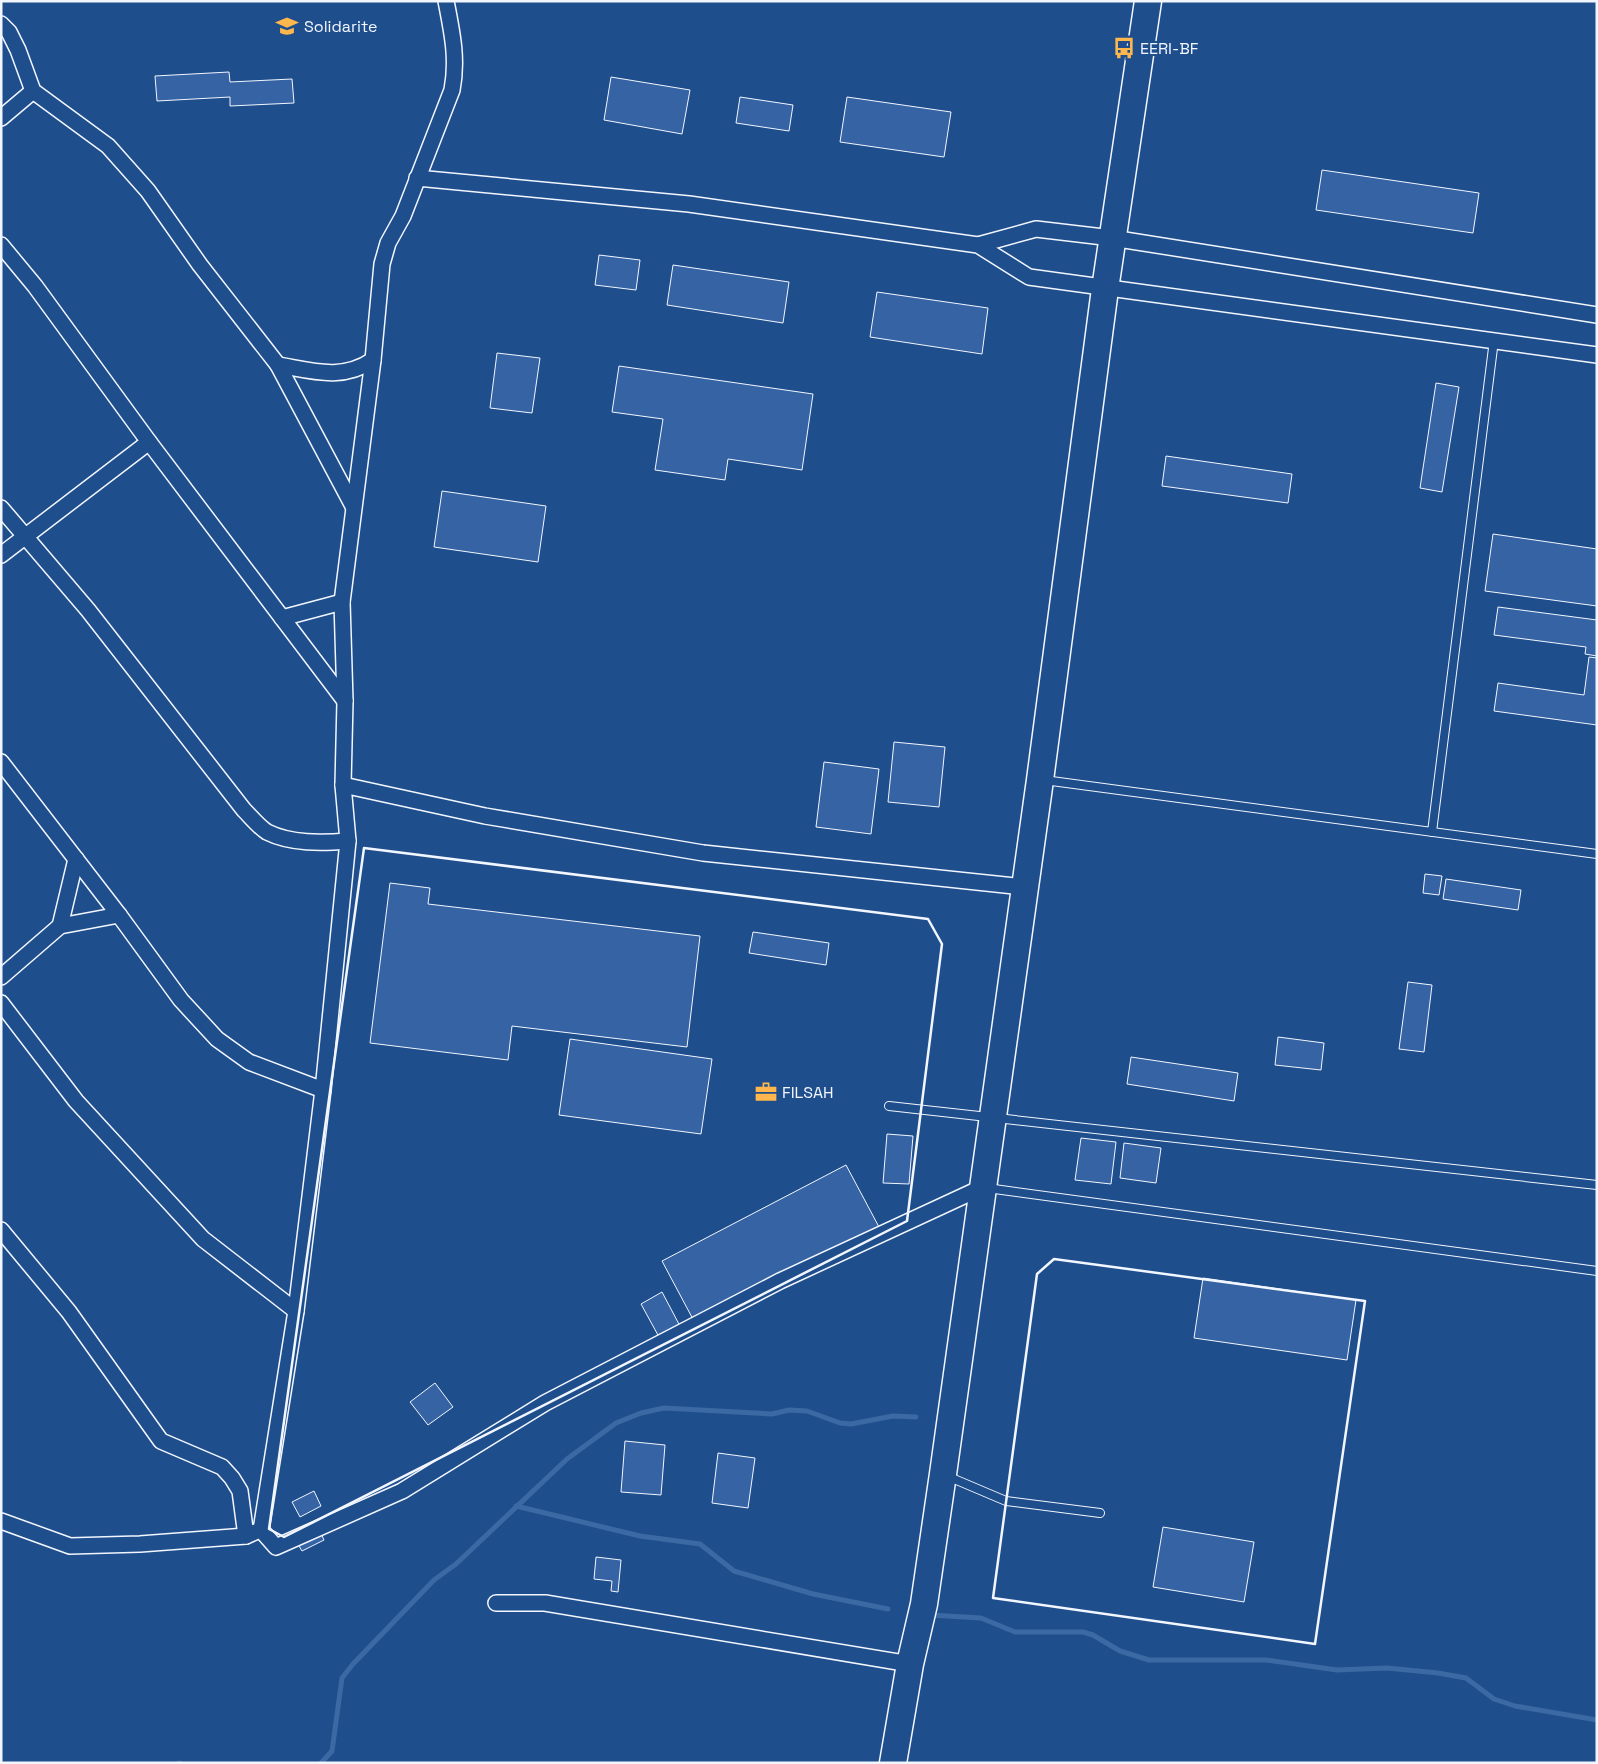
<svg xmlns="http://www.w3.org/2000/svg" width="1598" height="1764" viewBox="0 0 1598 1764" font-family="'Space Grotesk',sans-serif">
<rect width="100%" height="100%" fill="#1f4e8c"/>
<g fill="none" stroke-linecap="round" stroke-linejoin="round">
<!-- stream -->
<g stroke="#3b69a3" stroke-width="5">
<path d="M516 1506 640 1536 700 1544 734 1571 813 1594 888 1609"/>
<path d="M930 1615 981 1618 1015 1632H1083L1093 1635 1120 1651 1149 1660H1266L1337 1670 1387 1668 1438 1673 1466 1678 1494 1699 1515 1706 1597 1720"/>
<path d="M179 1763H180"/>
<path d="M321 1763 332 1751 342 1678 353 1664 434 1580 456 1564 567 1459 616 1423 641 1413 664 1408 772 1414 789 1410 807 1411 840 1423 851 1424 893 1416 916 1417"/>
</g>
</g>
<!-- building -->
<g fill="#3563a3" stroke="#f2f6ff">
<path d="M229 72 230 82 292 79 294 103 230 106V97L157 101 155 76Z"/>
<path d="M611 77 690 90 682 134 604 120Z"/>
<path d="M740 97 793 105 789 131 736 123Z"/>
<path d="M847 97 951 112 944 157 840 142Z"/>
<path d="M1322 170 1479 193 1473 233 1316 210Z"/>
<path d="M599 255 640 260 636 290 595 285Z"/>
<path d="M673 265 789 282 783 323 667 305Z"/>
<path d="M877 292 988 308 982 354 870 337Z"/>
<path d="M497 353 540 358 532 413 490 408Z"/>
<path d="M619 366 813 394 802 470 728 459 725 480 655 470 663 419 612 412Z"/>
<path d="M1436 383 1459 387 1442 492 1420 488Z"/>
<path d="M1166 456 1292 474 1288 503 1162 486Z"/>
<path d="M442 491 546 506 538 562 434 547Z"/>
<path d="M1493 534 1597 549V606L1485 591Z"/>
<path d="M1498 607 1597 620V656L1585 654 1586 647 1494 635Z"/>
<path d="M1589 657 1597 658V725L1494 711 1498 683 1584 695Z"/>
<path d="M894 742 945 747 939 807 888 802Z"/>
<path d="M824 762 879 769 871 834 816 827Z"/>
<path d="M1425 874 1442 876 1439 895 1423 893Z"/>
<path d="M1446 879 1521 890 1518 910 1443 899Z"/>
<path d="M390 883 430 888 428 904 700 936 687 1047 512 1026 508 1060 370 1043Z"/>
<path d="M753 932 829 943 826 965 749 953Z"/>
<path d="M1408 982 1432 985 1424 1052 1399 1049Z"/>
<path d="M1278 1037 1324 1043 1321 1070 1275 1065Z"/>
<path d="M570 1039 712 1059 701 1134 559 1115Z"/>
<path d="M1131 1057 1238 1073 1234 1101 1127 1084Z"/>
<path d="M887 1134 913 1136 909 1184 883 1183Z"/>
<path d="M1081 1138 1116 1142 1111 1184 1075 1180Z"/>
<path d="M1124 1143 1161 1148 1156 1183 1120 1178Z"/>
<path d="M846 1165 879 1227 695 1323 662 1261Z"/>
<path d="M1203 1278 1356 1300 1347 1360 1194 1338Z"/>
<path d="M662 1292 680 1326 659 1337 641 1304Z"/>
<path d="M435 1383 453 1407 428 1425 410 1402Z"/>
<path d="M625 1441 665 1445 661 1495 621 1492Z"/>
<path d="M718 1453 755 1458 748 1508 712 1503Z"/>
<path d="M314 1491 321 1506 300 1517 292 1502Z"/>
<path d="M1163 1527 1254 1542 1244 1602 1153 1587Z"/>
<path d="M319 1529 324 1540 302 1551 296 1541Z"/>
<path d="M596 1557 621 1560 618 1592 611 1591 612 1581 594 1579Z"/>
</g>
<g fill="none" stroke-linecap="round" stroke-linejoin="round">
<!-- service casing -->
<g stroke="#f2f6ff" stroke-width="10">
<g id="service">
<path d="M1044 780 1597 854"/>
<path d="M1432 832 1494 340"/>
<path d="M889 1106 1597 1185"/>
<path d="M987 1188 1597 1271"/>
<path d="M947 1476 1006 1501 1100 1513"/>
</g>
</g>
<!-- minor casing -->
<g stroke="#f2f6ff" stroke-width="18">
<g id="minor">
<path d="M1 24 9 32 18 50 33 91 108 146 148 191 200 265 278 365 353 506"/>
<path d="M1 118 33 91"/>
<path d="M417 178 689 204 978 245 1029 277 1597 355"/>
<path d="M1 245 35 286 149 442 345 701"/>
<path d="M978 245 1036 229 1112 238 1597 315"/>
<path d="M278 365C313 371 342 381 373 360"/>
<path d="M1 508 88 610 244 810C251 817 259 827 267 832 291 844 322 843 348 841"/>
<path d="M1 555 149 442"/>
<path d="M282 618 342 602"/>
<path d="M1 762 119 915 181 1000 217 1039 249 1062 323 1090"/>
<path d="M343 785 485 816 703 853 1024 887"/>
<path d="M60 926 76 859"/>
<path d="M1 977 60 926 119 915"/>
<path d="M1 1003 76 1101 203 1239 296 1311"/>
<path d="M1 1230 69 1312 161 1441 222 1467 232 1478 240 1491 246 1536"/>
<path d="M1 1521 70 1546 140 1544 246 1536 255 1532"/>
<path d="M261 1530 296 1311 323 1090 348 841 343 785 345 701 342 602 373 360 382 264 388 243 403 216 452 90C458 59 452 32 446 1"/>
<path d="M261 1530 276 1547 402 1491 545 1403 780 1281 983 1187"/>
<path d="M496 1603H545L910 1664"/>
</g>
</g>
<!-- trunk casing -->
<g stroke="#f2f6ff" stroke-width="29">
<path id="trunk" d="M893 1763 910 1664 924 1604 943 1474 1040 780 1105 289 1148 1"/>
</g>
<!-- service -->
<use href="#service" stroke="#1f4e8c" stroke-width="8"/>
<!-- minor -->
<use href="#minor" stroke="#1f4e8c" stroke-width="15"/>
<!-- trunk -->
<use href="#trunk" stroke="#1f4e8c" stroke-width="26"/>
<!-- wall -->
<g stroke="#f2f6ff" stroke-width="2.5">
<path d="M364 848 928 919 942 944 907 1221 284 1537 269 1529Z"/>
<path d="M1054 1259 1365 1301 1315 1644 993 1598 1037 1274Z"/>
</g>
</g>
<!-- icons -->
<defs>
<g id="school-bare" transform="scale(1.725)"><path d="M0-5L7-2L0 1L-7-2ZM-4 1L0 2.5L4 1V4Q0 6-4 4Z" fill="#ffb74d" stroke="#1f4e8c" stroke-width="2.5" paint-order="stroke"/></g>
<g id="bus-bare" transform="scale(1.725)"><path d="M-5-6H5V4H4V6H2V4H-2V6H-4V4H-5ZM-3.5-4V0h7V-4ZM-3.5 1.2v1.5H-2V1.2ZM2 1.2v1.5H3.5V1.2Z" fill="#ffb74d" stroke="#1f4e8c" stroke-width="2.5" paint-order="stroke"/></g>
<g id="office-bare" transform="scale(1.725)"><path d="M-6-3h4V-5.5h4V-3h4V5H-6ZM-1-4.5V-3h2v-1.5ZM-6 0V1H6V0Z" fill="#ffb74d" stroke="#1f4e8c" stroke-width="2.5" paint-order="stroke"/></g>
</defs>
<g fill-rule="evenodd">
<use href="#school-bare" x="287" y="26"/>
<use href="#bus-bare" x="1124" y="48"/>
<use href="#office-bare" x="766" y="1092"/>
</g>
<g text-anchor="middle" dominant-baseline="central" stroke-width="4" stroke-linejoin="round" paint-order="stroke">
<!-- poi labels -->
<g font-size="16" fill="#f2f6ff" stroke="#1f4e8c" text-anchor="start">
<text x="304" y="26">Solidarite</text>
<text x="1140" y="48">EERI-BF</text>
<text x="782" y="1092">FILSAH</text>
</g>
</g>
<!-- border -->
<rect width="1598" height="1764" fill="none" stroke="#f2f6ff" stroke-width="5"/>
</svg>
